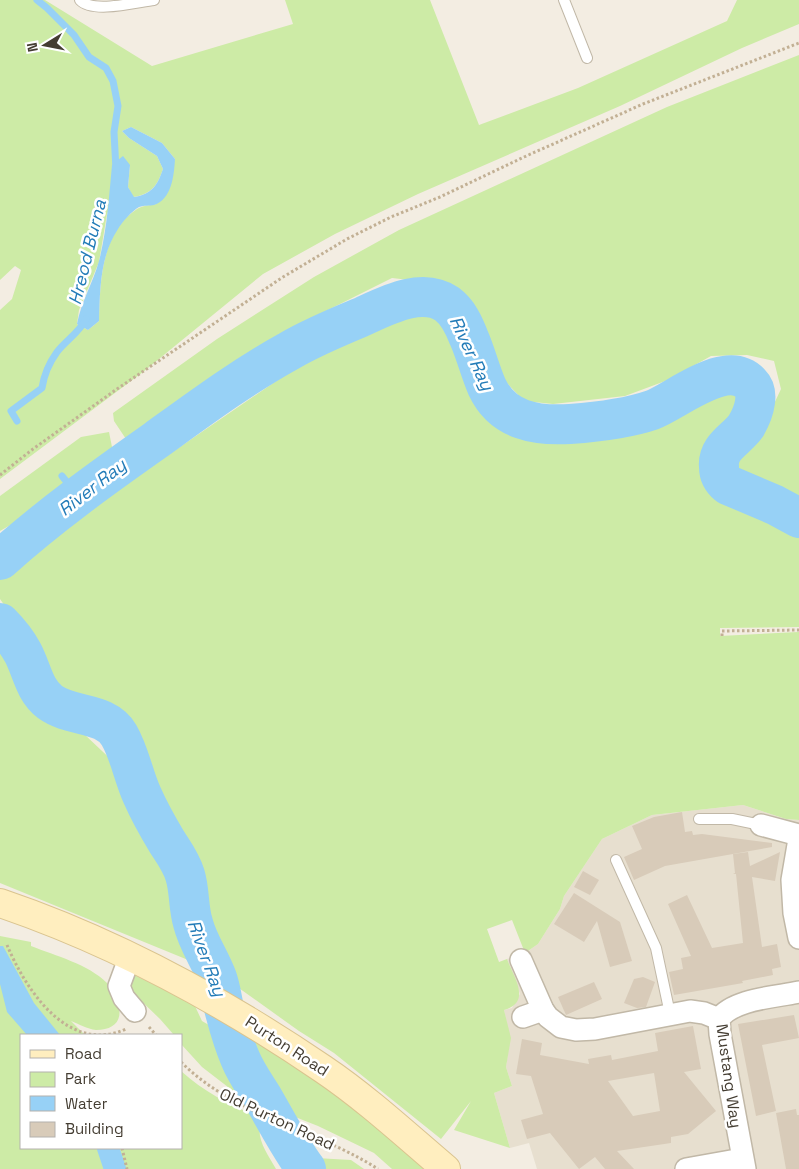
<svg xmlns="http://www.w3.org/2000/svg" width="799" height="1169" viewBox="0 0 799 1169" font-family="'Space Grotesk',sans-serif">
<rect width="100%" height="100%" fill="#f3ede2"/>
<!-- residential -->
<path fill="#e7dfcf" d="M743 805 786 819 799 820V1169H537L529 1143 510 1148 494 1093 512 1086 506 1067 510 1038 504 1010 512 1008 520 994 507 959 525 953 538 944 560 909 564 896 602 839 652 815Z"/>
<!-- green -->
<g fill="#cdeba6" fill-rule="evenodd">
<path d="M0 0H45L152 66 293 24 285 0H430L479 125 578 88 727 21 737 0H799V24L742 48 620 106 418 194 335 234 263 274 143 372 0 479V310L12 299 21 270 15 266 0 280ZM131 127 162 143 175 159 156 204C150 205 142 206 137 209 101 232 100 282 99 321L88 330 77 324 79 310 99 262 107 214 130 165 128 187 133 197C152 194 157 186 163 169L157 156 129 138 122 131Z"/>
<path d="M799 55V501L736 472 734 459 759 436 781 389 774 361 747 355 711 356 668 380 625 396 553 404 524 401 504 380 476 320 452 285 392 278 316 316 126 439 114 421 113 413 217 339 314 277 399 230 667 107Z"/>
<path d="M418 308 431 312 443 326 472 394 496 419 534 434 602 432 677 412 729 389 741 400V409L703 455 705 470 725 500 799 535V627L720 628V636L799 632V820L786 819 743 805 652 815 602 839 564 896 560 909 538 944 525 953 512 920 487 929 499 962 507 959C514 978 532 1002 504 1010L511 1038 506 1067 512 1086 494 1093 510 1148 454 1130 471 1101 441 1139 334 1053 299 1031 215 971 0 883V630L7 643 30 705 55 721 83 733 120 768 136 802 168 842 183 838 161 808 151 762 139 735 120 717 85 708 56 683 35 641 14 619 0 599V575L18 558 314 355Z"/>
<path d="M109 432 118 477 96 498 52 501 0 531V496L81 437Z"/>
<path d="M0 936 31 942V946C56 956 88 964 107 983 111 988 113 995 116 1000 125 1018 116 1030 96 1030 87 1029 79 1024 71 1021L85 1035H21V1148H181V1071C205 1093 232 1106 262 1118 254 1137 267 1153 276 1169H0Z"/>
<path d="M134 975 194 1004 202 1021 243 1045 250 1042 267 1044 310 1075 369 1120 425 1169H392L374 1153 345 1139 318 1126 237 1094 202 1067 181 1044V1035H174L160 1019 129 989Z"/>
<path d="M316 1158 351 1160 364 1169H317Z"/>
</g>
<!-- water -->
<g fill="#97d1f6">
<path d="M131 127 162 143 175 159C174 175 172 199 154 205 150 206 144 205 139 207 132 211 122 222 118 229 100 256 100 289 99 321L88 330 77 324C81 302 93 283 99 261 107 230 109 197 112 165L123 156 130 165 128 187 134 197C152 194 157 186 163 169L157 156 129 138 122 131Z"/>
<path d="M0 946H3L34 1003 60 1035H27L7 1012 0 984Z"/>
</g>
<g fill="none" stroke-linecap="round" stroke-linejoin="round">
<!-- stream -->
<g stroke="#97d1f6" stroke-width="7">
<path d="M37 0 47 8 74 35 89 57 106 68 113 81 118 106 114 132 116 170"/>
<path d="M17 421 11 411 42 388C44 375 49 363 57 352 66 340 79 333 86 319"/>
<path d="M62 476 78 496"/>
</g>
<!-- canal -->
<path stroke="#97d1f6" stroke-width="22" d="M108 1148 115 1169"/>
<!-- river -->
<g stroke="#97d1f6" stroke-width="40">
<path d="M0 560C49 516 102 478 156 440 199 409 242 377 289 351 311 338 335 328 359 318 384 307 421 286 447 304 458 312 464 325 469 338 476 354 480 371 487 387 503 421 536 426 570 424 597 422 626 419 652 410 676 401 726 358 750 383 755 388 756 395 755 402 754 410 750 419 746 426 736 440 717 447 719 467 719 475 722 480 728 485L775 505 799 518"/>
<path d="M0 623C9 632 17 642 23 653 32 670 34 690 50 702 72 718 105 711 119 735 130 754 133 775 142 795 149 811 158 827 167 842 174 853 181 862 185 875 190 891 188 907 193 923 198 943 210 959 217 978 221 989 222 1001 225 1012 229 1027 234 1044 240 1058 246 1073 255 1085 263 1098 277 1122 289 1146 306 1169"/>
</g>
</g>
<!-- building -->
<g fill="#d8cbb9" fill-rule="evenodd">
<path d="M682 812 685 832 692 831 693 835 702 834 772 843V847L665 866 634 880 624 857 642 849 632 826 654 817Z"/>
<path d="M748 852 750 866 780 852 775 881 752 877 762 947 777 944 781 967 772 969 773 975 742 981 743 983 674 995 669 972 683 969 681 958 691 956 668 904 687 895 712 948 743 943 736 874H733L735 873 733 854Z"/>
<path d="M583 871 599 880 590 895 574 887Z"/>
<path d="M574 893 620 922 632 961 610 967 597 921 584 942 554 924Z"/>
<path d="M643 977 655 982 646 1007 637 1008 624 1003 634 979Z"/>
<path d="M594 982 602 999 566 1015 558 997Z"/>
<path d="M794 1015 799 1038 762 1045 776 1111 756 1116 738 1024Z"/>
<path d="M693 1026 701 1069 684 1072 716 1111 688 1134 671 1137V1143L617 1151 634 1169H605L595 1157 579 1169 550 1133 527 1139 521 1120 543 1114 531 1076 516 1074 522 1039 542 1043 540 1055 589 1064 588 1059 611 1055 612 1060 658 1051 655 1033ZM654 1073 660 1111 633 1116 608 1081Z"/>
<path d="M796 1109 797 1115H799V1169H786L776 1113Z"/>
</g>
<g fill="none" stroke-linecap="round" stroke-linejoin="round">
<!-- service casing -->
<g stroke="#c1b8a7" stroke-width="12">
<g id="service">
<path d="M80 0C93 14 137 2 154 0"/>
<path d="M564 0 587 58"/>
<path d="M699 819H732L761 825"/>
<path d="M616 860 656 948 670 1014"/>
</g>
</g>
<!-- minor casing -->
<g stroke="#c1b8a7" stroke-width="24">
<g id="minor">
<path d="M761 825 799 835"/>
<path d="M799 839 792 880 794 913 799 938"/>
<path d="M130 956 119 986 124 998 135 1011"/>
<path d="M521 960 543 1010 548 1017 561 1027 576 1030 595 1029 690 1011 704 1013 719 1019"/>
<path d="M523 1017 543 1010"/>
<path d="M686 1169 742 1159"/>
<path d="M745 1169 720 1034 719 1019C733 999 776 997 799 992"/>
</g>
</g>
<!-- secondary casing -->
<g stroke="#dac48f" stroke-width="30">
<path id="secondary" d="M0 903C115 942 223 1001 323 1069 366 1098 406 1135 446 1169"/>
</g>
<!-- path -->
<g stroke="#c2b094" stroke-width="3" stroke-dasharray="2.5 2.5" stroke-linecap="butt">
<path d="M0 475 33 449 117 389 283 277 347 239 391 217 440 197 524 157 643 104 799 43"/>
<path d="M722 636V631L799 630"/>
<path d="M7 945C26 990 68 1055 126 1029"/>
<path d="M149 1027 156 1035"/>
<path d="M181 1062C236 1117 314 1128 378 1169"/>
<path d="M122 1148 127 1169"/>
</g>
<!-- service -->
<use href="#service" stroke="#fff" stroke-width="10"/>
<!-- minor -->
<use href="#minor" stroke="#fff" stroke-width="21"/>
<!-- secondary -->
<use href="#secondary" stroke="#ffeebf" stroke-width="28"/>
</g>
<g text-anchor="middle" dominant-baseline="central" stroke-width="5" stroke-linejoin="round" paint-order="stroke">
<!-- street labels -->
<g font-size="16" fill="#443d32" stroke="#fff">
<text transform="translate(287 1046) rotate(33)">Purton Road</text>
<text transform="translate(729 1076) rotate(82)">Mustang Way</text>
<text transform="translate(277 1119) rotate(25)">Old Purton Road</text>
</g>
<!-- water labels -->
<g font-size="18" font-style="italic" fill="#237cb8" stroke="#fff">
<text transform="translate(87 252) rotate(-76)">Hreod Burna</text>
<text transform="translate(472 353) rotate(65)">River Ray</text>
<text transform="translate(92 487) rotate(-38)">River Ray</text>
<text transform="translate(207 958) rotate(70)">River Ray</text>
</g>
</g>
<!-- legend -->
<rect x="20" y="1034" width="162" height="115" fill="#ffffff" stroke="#b4b1ad"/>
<rect x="30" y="1050" width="25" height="8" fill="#ffeebf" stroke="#b4b1ad"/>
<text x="65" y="1059" font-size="15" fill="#443d32">Road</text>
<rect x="30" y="1072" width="25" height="15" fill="#cdeba6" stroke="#b4b1ad"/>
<text x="65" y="1084" font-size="15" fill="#443d32">Park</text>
<rect x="30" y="1096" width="25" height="15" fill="#97d1f6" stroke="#b4b1ad"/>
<text x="65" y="1109" font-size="15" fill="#443d32">Water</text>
<rect x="30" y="1122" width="25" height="15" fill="#d8cbb9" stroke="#b4b1ad"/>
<text x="65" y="1134" font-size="15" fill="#443d32">Building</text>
<!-- north arrow -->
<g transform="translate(45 45) rotate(260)" stroke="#ffffff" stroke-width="4" paint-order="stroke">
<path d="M0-4L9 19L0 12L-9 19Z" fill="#443d32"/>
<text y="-8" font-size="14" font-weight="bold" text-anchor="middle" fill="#443d32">N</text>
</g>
</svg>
